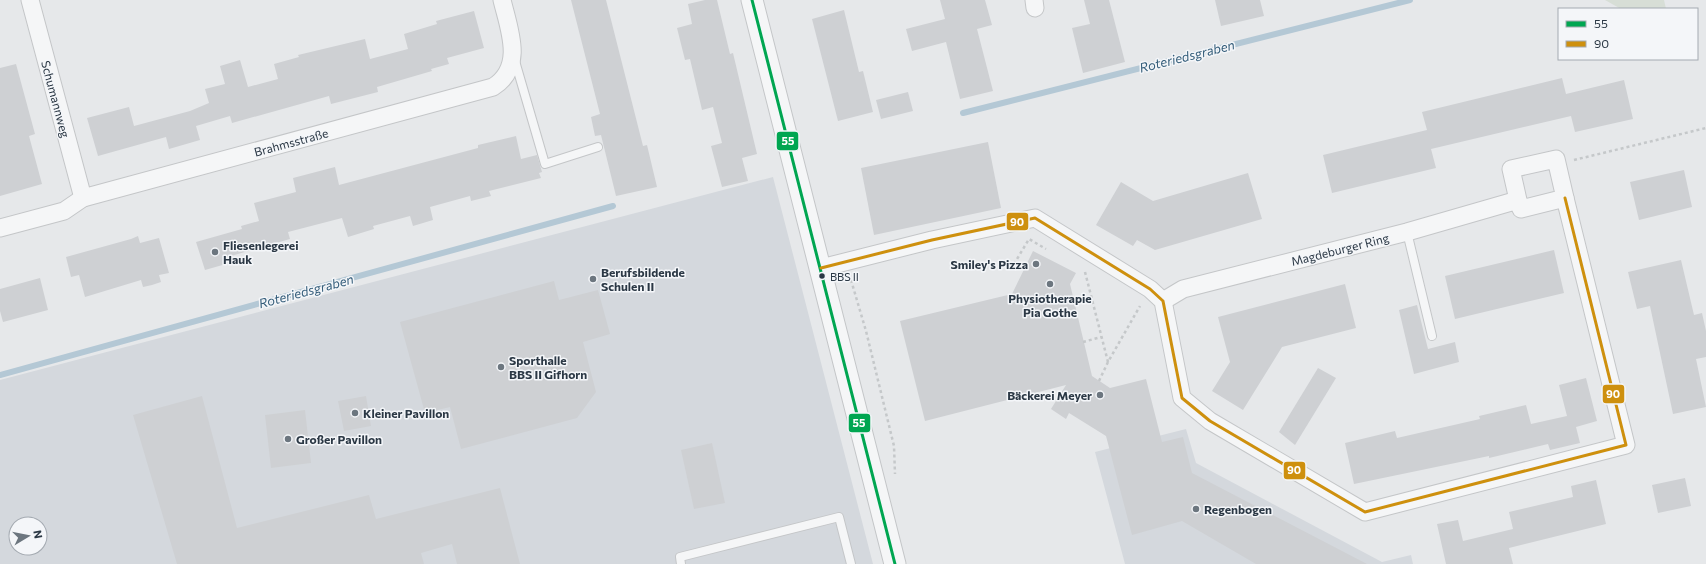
<svg xmlns="http://www.w3.org/2000/svg" width="1706" height="564" viewBox="0 0 1706 564" font-family="Commissioner,sans-serif">
<rect width="100%" height="100%" fill="#e6e8ea"/>
<!-- built -->
<g fill="#d4d8dd" fill-rule="evenodd">
<path d="M773 177 873 564H0V380ZM16 524H40V548H16Z"/>
<path d="M1186 429 1196 463 1382 562 1411 555 1413 564H1125L1095 452Z"/>
</g>
<!-- green -->
<path fill="#d7ded6" d="M1605 0H1664L1666 9H1621Z"/>
<g fill="none" stroke-linecap="round" stroke-linejoin="round">
<!-- stream -->
<g stroke="#b4c8d5" stroke-width="6">
<path d="M963 113 1410 0"/>
<path d="M0 375 613 206"/>
</g>
</g>
<!-- building -->
<g fill="#ced0d3">
<path d="M571 0H606L643 146 647 145 657 187 616 196 601 135 595 136 591 117 600 114Z"/>
<path d="M705 0H717L730 54 733 53 757 154 742 158 748 181 722 187 711 146 722 143 713 107 702 110 690 59 685 60 677 28 692 24 688 4Z"/>
<path d="M940 0H985L992 25 977 29 993 91 960 99 946 42 912 51 906 29 945 19Z"/>
<path d="M1084 0H1109L1125 62 1083 73 1072 28 1090 24Z"/>
<path d="M1215 0H1260L1264 16 1221 26Z"/>
<path d="M844 10 859 72 863 71 873 112 838 121 812 19Z"/>
<path d="M474 11 484 48 447 58 449 64 431 69 432 71 377 87 378 92 331 104 329 96 232 123 230 116 196 126 200 140 169 149 166 137 98 156 87 118 129 107 134 126 190 111 209 103 205 89 225 84 220 66 240 60 248 87 278 79 274 64 299 57 298 55 365 39 370 59 408 49 404 34 437 24 436 21Z"/>
<path d="M16 64 35 134 29 136 42 184 0 196V68Z"/>
<path d="M1562 78 1566 94 1624 80 1633 119 1575 132 1571 116 1431 149 1436 168 1332 193 1323 155 1427 130 1422 112Z"/>
<path d="M908 92 913 111 881 119 876 100Z"/>
<path d="M516 136 521 159 537 155 542 172 539 173 541 178 489 191 491 196 471 201 470 196 430 207 433 220 413 226 410 216 373 226 374 229 348 237 342 218 288 232 290 239 231 256 233 262 205 270 196 242 242 229 241 226 259 221 254 203 296 192 293 178 335 167 339 185 478 148V145Z"/>
<path d="M988 142 1001 208 874 235 861 168Z"/>
<path d="M1684 170 1692 207 1639 220 1630 182Z"/>
<path d="M1248 173 1262 219 1155 250 1137 240 1133 246 1096 225 1121 182 1153 201Z"/>
<path d="M138 236 140 243 159 238 169 273 159 275 161 282 152 285 143 287 141 280 85 297 79 275 71 277 66 257 131 239Z"/>
<path d="M1554 250 1564 293 1455 319 1445 276Z"/>
<path d="M1033 251 1076 273 1070 284 1092 376 1110 388 1146 379 1162 442 1183 437 1192 473 1367 564H1256L1182 521 1132 535 1106 436 1069 413 1066 419 1051 409 1066 385 925 421 900 321 1012 294Z"/>
<path d="M1681 260 1694 315 1702 313 1706 331V357L1696 359 1706 407 1673 414 1650 306 1637 309 1628 272Z"/>
<path d="M40 278 48 310 3 322 0 311V289Z"/>
<path d="M554 281 559 300 598 290 610 334 583 342 596 392 577 418 461 449 450 407 425 413 400 322Z"/>
<path d="M1345 284 1356 328 1282 347 1243 410 1212 391 1230 362 1218 317Z"/>
<path d="M1417 305 1428 349 1455 342 1459 362 1414 374 1399 310Z"/>
<path d="M1318 368 1336 378 1295 445 1279 432Z"/>
<path d="M1586 378 1597 421 1576 427 1580 443 1550 450 1548 444 1489 458V456L1354 484 1345 443 1395 431 1397 438 1480 419 1479 416 1526 405 1531 424 1567 416 1559 385Z"/>
<path d="M202 396 237 528 369 495 376 519 500 488 520 564H457L452 544 421 553 424 564H177L133 415Z"/>
<path d="M366 396 371 426 344 431 338 401Z"/>
<path d="M305 410 311 463 271 468 265 415Z"/>
<path d="M712 443 725 503 694 509 681 450Z"/>
<path d="M1685 478 1691 506 1658 513 1652 485Z"/>
<path d="M1596 480 1606 524 1509 548 1513 564H1446L1437 524 1458 520 1463 541 1513 529 1509 512 1573 497 1571 486Z"/>
</g>
<g fill="none" stroke-linecap="round" stroke-linejoin="round">
<!-- service casing -->
<g stroke="#c4c6c8" stroke-width="10">
<g id="service">
<path d="M515 61 545 164 598 147"/>
<path d="M1407 232 1432 336"/>
<path d="M681 564 680 557 839 517 851 564"/>
</g>
</g>
<!-- minor casing -->
<g stroke="#c4c6c8" stroke-width="19">
<g id="minor">
<path d="M30 0 83 198"/>
<path d="M1034 0 1035 8"/>
<path d="M0 228 64 211 83 198 493 87C525 67 509 29 502 0"/>
<path d="M821 268 932 240 1035 218 1150 289 1163 301 1182 398 1210 421 1365 512 1626 445 1565 198"/>
<path d="M1163 301 1183 289 1407 232 1518 200 1521 209 1565 198 1556 159 1511 169 1518 200"/>
</g>
</g>
<!-- tertiary casing -->
<g stroke="#c4c6c8" stroke-width="23">
<path id="tertiary" d="M752 0 895 564"/>
</g>
<!-- path -->
<g stroke="#c5c8ca" stroke-width="2.5" stroke-dasharray="3 3" stroke-linecap="butt">
<path d="M1574 160 1706 128"/>
<path d="M1014 264 1029 239 1046 249"/>
<path d="M1085 272 1108 362"/>
<path d="M851 280 866 331 894 446 895 474"/>
<path d="M1083 342 1101 337"/>
<path d="M1099 381 1108 362 1140 306"/>
</g>
<!-- service -->
<use href="#service" stroke="#f5f6f7" stroke-width="8"/>
<!-- minor -->
<use href="#minor" stroke="#f5f6f7" stroke-width="17"/>
<!-- tertiary -->
<use href="#tertiary" stroke="#f5f6f7" stroke-width="21"/>
<!-- bus-1 casing -->
<g stroke="#f4f6f9" stroke-width="6">
<path id="bus-1" d="M752 0 895 564"/>
</g>
<!-- bus-2 casing -->
<g stroke="#f4f6f9" stroke-width="6">
<path id="bus-2" d="M821 268 932 240 1035 218 1150 289 1163 301 1182 398 1210 421 1365 512 1626 445 1565 198"/>
</g>
<!-- bus-1 -->
<use href="#bus-1" stroke="#00a651" stroke-width="3"/>
<!-- bus-2 -->
<use href="#bus-2" stroke="#ce900e" stroke-width="3"/>
</g>
<!-- markers -->
<g fill="#6c767f" stroke="#f4f6f9" stroke-width="1.5">
<circle cx="215" cy="252" r="4"/>
<circle cx="1036" cy="264" r="4"/>
<circle cx="593" cy="279" r="4"/>
<circle cx="1050" cy="284" r="4"/>
<circle cx="501" cy="367" r="4"/>
<circle cx="1100" cy="395" r="4"/>
<circle cx="355" cy="413" r="4"/>
<circle cx="288" cy="439" r="4"/>
<circle cx="1196" cy="509" r="4"/>
</g>
<circle fill="#2b3845" stroke="#f4f6f9" stroke-width="1.5" cx="822" cy="276" r="3.5"/>
<g text-anchor="middle" dominant-baseline="central" stroke-width="3" stroke-linejoin="round" paint-order="stroke">
<!-- bus labels -->
<g font-size="11" fill="#2b3845" stroke="#f4f6f9" text-anchor="start">
<text x="830" y="276">BBS II</text>
</g>
<!-- street labels -->
<g font-size="12" fill="#2b3845" stroke="#f4f6f9">
<text transform="translate(56 99) rotate(75)">Schumannweg</text>
<text transform="translate(291 142) rotate(-15)">Brahmsstraße</text>
<text transform="translate(1340 249) rotate(-14)">Magdeburger Ring</text>
</g>
<!-- poi labels -->
<g font-size="12" font-weight="bold" fill="#2b3845" stroke="#f4f6f9" text-anchor="start">
<text x="223" y="245">Fliesenlegerei<tspan x="223" dy="14">Hauk</tspan></text>
<text x="1028" y="264" text-anchor="end">Smiley's Pizza</text>
<text x="601" y="272">Berufsbildende<tspan x="601" dy="14">Schulen II</tspan></text>
<text x="1050" y="298" text-anchor="middle">Physiotherapie<tspan x="1050" dy="14">Pia Gothe</tspan></text>
<text x="509" y="360">Sporthalle<tspan x="509" dy="14">BBS II Gifhorn</tspan></text>
<text x="1092" y="395" text-anchor="end">Bäckerei Meyer</text>
<text x="363" y="413">Kleiner Pavillon</text>
<text x="296" y="439">Großer Pavillon</text>
<text x="1204" y="509">Regenbogen</text>
</g>
<!-- water labels -->
<g font-size="13" font-style="italic" fill="#345d7a" stroke="#f4f6f9">
<text transform="translate(1187 56) rotate(-14)">Roteriedsgraben</text>
<text transform="translate(306 291) rotate(-15)">Roteriedsgraben</text>
</g>
</g>
<g stroke="#f4f6f9" stroke-width="1.5">
<rect x="776" y="131" width="23" height="20" rx="4" fill="#00a651"/>
<rect x="1006" y="212" width="23" height="19" rx="4" fill="#ce900e"/>
<rect x="1602" y="384" width="23" height="20" rx="4" fill="#ce900e"/>
<rect x="848" y="413" width="23" height="20" rx="4" fill="#00a651"/>
<rect x="1283" y="461" width="23" height="19" rx="4" fill="#ce900e"/>
</g>
<g font-size="11" text-anchor="middle" font-weight="bold" fill="#fff">
<text x="788" y="145">55</text>
<text x="1017" y="226">90</text>
<text x="1613" y="398">90</text>
<text x="859" y="427">55</text>
<text x="1294" y="474">90</text>
</g>
<!-- legend -->
<rect x="1558" y="8" width="140" height="52" fill="#f4f6f9" stroke="#a4aab1"/>
<rect x="1566" y="21" width="20" height="6" fill="#00a651" stroke="#a4aab1"/>
<text x="1594" y="28" font-size="12" fill="#2b3845">55</text>
<rect x="1566" y="41" width="20" height="6" fill="#ce900e" stroke="#a4aab1"/>
<text x="1594" y="48" font-size="12" fill="#2b3845">90</text>
<!-- north arrow -->
<g transform="translate(28 536) rotate(80)"><circle r="19" fill="#f4f6f9" stroke="#a4aab1"/>
<path d="M0-3L7 15L0 10L-7 15Z" fill="#6c767f"/>
<text y="-6" font-size="11" font-weight="bold" text-anchor="middle" fill="#2b3845">N</text>
</g>
</svg>
